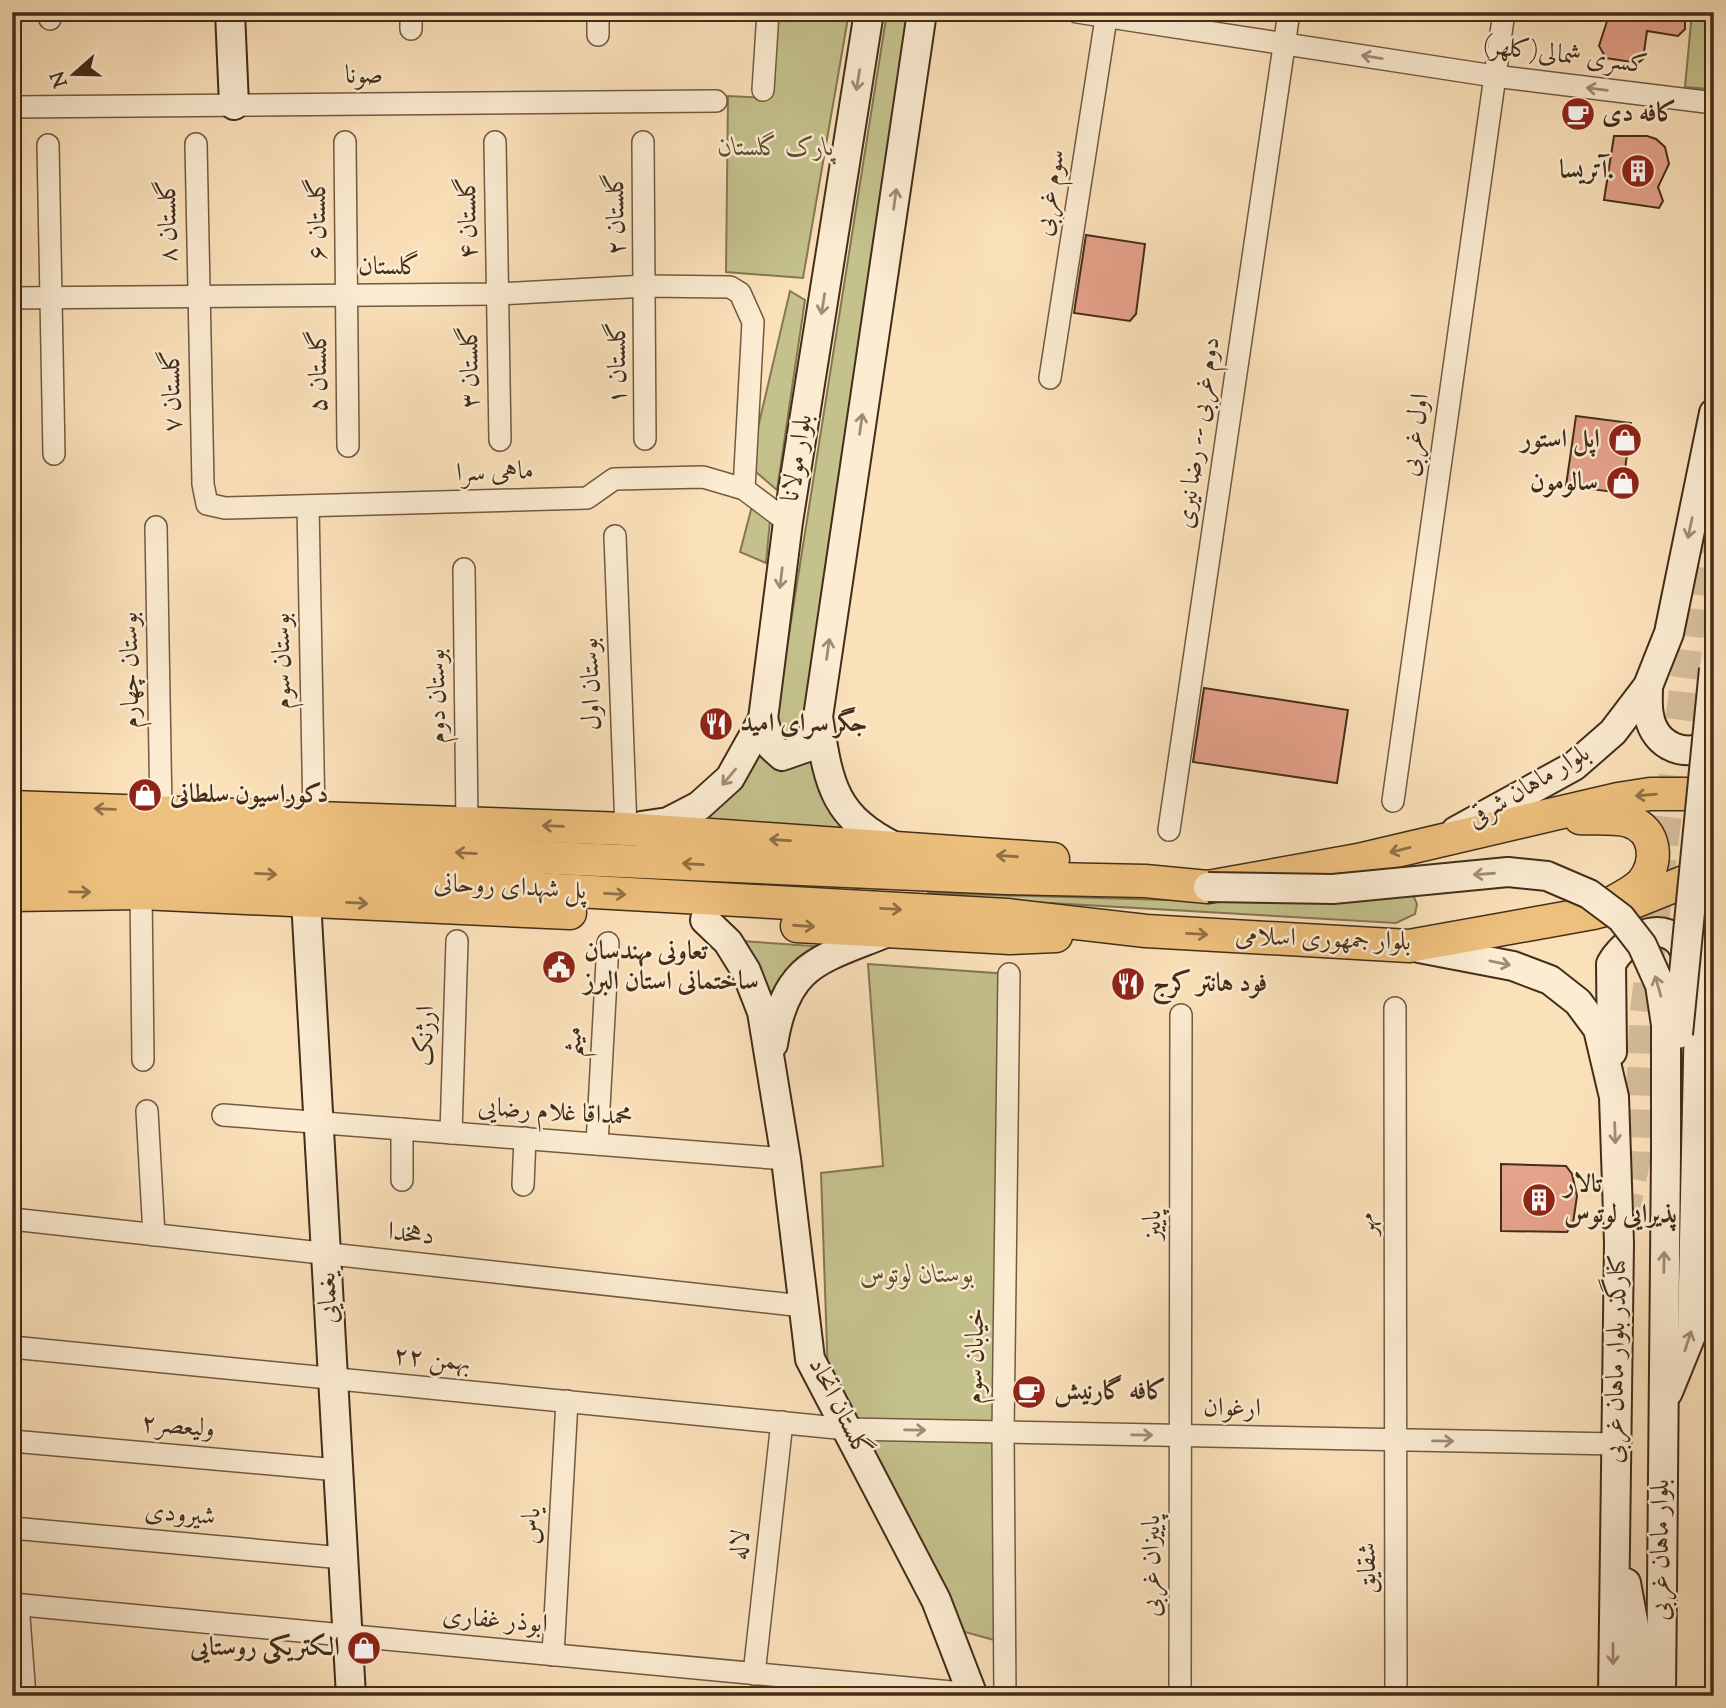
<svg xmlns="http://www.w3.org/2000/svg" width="1726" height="1708" viewBox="0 0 1726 1708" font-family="'Sorts Mill Goudy',Amiri,serif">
<rect width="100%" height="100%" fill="#fbe1ba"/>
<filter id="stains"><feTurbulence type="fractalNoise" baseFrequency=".00286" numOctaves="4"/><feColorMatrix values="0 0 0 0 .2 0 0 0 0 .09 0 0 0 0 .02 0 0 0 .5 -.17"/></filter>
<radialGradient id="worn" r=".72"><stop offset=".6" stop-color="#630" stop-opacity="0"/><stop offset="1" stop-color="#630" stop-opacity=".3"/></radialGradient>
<!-- green -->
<g fill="#c4c18c" stroke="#847752" stroke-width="2">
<path d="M778 12H849L803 278 726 272 728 96 770 98Z"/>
<path d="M887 12H912L806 709 799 735 786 741 775 729 781 685Z"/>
<path d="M1692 12H1714L1708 89 1685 87Z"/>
<path d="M790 291 805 300 777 490 749 466Z"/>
<path d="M753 502 770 520 766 563 740 552Z"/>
<path d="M761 749C784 769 786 770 815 759L854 839 685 827Z"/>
<path d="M928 893 1231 902 1413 895 1417 904 1415 914 1396 923 927 896Z"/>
<path d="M741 941 827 947 771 1006Z"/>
<path d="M868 964 1009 974 1012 1645 961 1631 828 1377 821 1173 883 1166Z"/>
</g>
<!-- building -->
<g fill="#e6a28b" stroke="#432d19" stroke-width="2">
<path d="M1610 12H1685V29L1678 36 1647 31 1643 59 1638 63 1606 58 1599 46Z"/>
<path d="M1614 136H1647L1656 139 1665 147 1669 164 1658 187 1663 201 1659 208 1604 200Z"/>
<path d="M1086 235 1145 244 1136 314 1130 321 1074 313Z"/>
<path d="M1576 416 1631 423 1622 493 1566 486Z"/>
<path d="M1204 688 1348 710 1337 783 1193 762Z"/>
<path d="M1501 1164 1566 1166 1572 1174 1577 1196 1573 1223 1567 1232 1501 1231Z"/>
</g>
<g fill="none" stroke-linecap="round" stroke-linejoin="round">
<!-- secondary-tunnel -->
<path stroke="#d6bd9a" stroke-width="28" stroke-dasharray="28 14" stroke-linecap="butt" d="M1624 1220 1638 1152 1643 1020 1706 500"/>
<!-- street casing -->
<g stroke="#715a41" stroke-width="24">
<g id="street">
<path d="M49 12 50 19"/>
<path d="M411 12V29"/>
<path d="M598 12V35"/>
<path d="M1077 12 1494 76 1714 103"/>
<path d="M763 90 768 12"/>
<path d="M12 107 716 101"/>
<path d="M345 142 348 446"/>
<path d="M495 142 500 440"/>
<path d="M643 142 645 439"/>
<path d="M196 144 203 484 207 504 225 508 587 498 614 479 703 477 744 489 788 522"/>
<path d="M48 145 54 454"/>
<path d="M12 298 498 294 646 286 730 287 740 293 753 322 744 489"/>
<path d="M1050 378 1107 12"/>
<path d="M308 506 314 816"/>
<path d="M156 527 161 811"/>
<path d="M615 536 626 829"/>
<path d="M464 569 467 822"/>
<path d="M1393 801 1504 12"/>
<path d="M1169 830 1289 12"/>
<path d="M141 893 143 1060"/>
<path d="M1395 1008 1396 1696"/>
<path d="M147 1111 154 1235"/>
<path d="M223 1115 786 1159"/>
<path d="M402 1129V1180"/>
<path d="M451 1133 457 941"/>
<path d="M597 1144 608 943"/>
<path d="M523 1185 525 1138"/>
<path d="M12 1219 803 1306"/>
<path d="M12 1347 847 1429 1616 1444"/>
<path d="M12 1441 338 1470"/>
<path d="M12 1528 343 1558"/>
<path d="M12 1604 973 1694"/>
<path d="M18 1604 25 1696"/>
<path d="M553 1655 567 1401"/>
<path d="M754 1674 782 1422"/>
<path d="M1005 1696 1003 1432 1009 974"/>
<path d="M1180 1696 1181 1015"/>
</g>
</g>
<!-- secondary casing -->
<g stroke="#432d19" stroke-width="32">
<g id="secondary">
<path d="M230 12 234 105"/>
<path d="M1648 686C1648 696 1647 706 1649 715 1654 747 1688 761 1714 741"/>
<path d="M763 719 771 746 782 756 808 747 818 718"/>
<path d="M641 826 668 822 699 806 730 778 763 719 788 522 869 12"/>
<path d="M1456 831 1574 766 1613 732 1648 686 1669 633 1714 413"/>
<path d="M897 848C832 816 829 784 818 717L922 12"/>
<path d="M306 900 351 1696"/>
<path d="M705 920 728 942 746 971 762 1012 786 1159 810 1359 936 1600 973 1696"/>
<path d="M1419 948 1513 966 1550 980 1578 1002 1598 1029 1614 1097 1619 1243 1613 1696"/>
<path d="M773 1044C786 961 821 960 890 931"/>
<path d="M1612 1052 1611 964C1622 944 1653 920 1676 939 1685 946 1687 958 1691 969"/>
<path d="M1668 1392 1692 1333 1699 1016 1703 967 1714 932"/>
<path d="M1626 1583 1635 1631 1634 1696"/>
<path d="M1661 1696 1666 1152"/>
</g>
</g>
<!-- primary casing -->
<g stroke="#432d19" stroke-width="35">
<g id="primary">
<path d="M12 807 626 829 1053 859"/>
<path d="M1580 818C1595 819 1615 817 1629 821 1657 830 1659 863 1642 883 1634 891 1624 896 1615 901"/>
<path d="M12 834 1006 878 1145 881 1208 887 1358 860 1618 799 1650 794H1714"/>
<path d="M12 865 198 870 1007 915 1146 931 1409 946 1593 913 1634 902 1714 870"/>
<path d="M12 895 141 893 570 913"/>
<path d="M797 926 1010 938 1056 936"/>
</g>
</g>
<!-- street -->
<use href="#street" stroke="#fcecd2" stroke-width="21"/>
<!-- secondary -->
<use href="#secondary" stroke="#fcecd2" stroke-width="28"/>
<!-- primary -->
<use href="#primary" stroke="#eec07d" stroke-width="32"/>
<!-- secondary-bridge casing -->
<g stroke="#432d19" stroke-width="32" stroke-linecap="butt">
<g id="secondary-bridge">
<path d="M1208 887 1333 889 1508 872 1547 876 1589 894 1621 918 1642 945 1660 985 1666 1025V1152"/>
<path d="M1678 1034 1714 669"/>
</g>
</g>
<!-- secondary-bridge -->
<use href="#secondary-bridge" stroke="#fcecd2" stroke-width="28"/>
</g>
<!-- one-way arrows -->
<defs><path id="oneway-shaft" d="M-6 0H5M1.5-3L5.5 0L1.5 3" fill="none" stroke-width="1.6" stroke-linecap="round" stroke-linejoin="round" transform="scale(1.75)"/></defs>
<g stroke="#a08c76">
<use href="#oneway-shaft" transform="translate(1372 57) rotate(-171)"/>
<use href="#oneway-shaft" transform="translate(858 80) rotate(99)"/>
<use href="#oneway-shaft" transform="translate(1597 89) rotate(-173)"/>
<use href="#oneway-shaft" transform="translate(895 199) rotate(-82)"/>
<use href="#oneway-shaft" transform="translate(823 304) rotate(99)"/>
<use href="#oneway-shaft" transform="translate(861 424) rotate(-82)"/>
<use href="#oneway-shaft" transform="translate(1690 528) rotate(102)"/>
<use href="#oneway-shaft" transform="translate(781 578) rotate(97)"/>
<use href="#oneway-shaft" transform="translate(828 649) rotate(-82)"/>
<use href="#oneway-shaft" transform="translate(729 777) rotate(130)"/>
<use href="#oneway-shaft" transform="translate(1484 874) rotate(176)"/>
<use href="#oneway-shaft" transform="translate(1500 963) rotate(12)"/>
<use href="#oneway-shaft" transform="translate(1658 986) rotate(-106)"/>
<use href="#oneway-shaft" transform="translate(1615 1133) rotate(88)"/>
<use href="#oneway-shaft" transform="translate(1664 1262) rotate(-89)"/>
<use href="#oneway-shaft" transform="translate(1688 1341) rotate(-72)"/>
<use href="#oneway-shaft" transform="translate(915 1430) rotate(1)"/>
<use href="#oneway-shaft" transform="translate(1142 1435) rotate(1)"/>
<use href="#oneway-shaft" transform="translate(1443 1441) rotate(1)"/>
<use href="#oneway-shaft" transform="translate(1613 1654) rotate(90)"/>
</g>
<g stroke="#906f46">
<use href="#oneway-shaft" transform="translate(1646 795) rotate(175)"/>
<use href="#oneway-shaft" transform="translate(105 809) rotate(-178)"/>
<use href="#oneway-shaft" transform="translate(553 826) rotate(-178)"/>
<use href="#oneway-shaft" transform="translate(780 840) rotate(-176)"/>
<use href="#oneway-shaft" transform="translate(1400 850) rotate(166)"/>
<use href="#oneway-shaft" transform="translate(466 853) rotate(-177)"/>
<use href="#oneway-shaft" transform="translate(1007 856) rotate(-176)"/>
<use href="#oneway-shaft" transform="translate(693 864) rotate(-177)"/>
<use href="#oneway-shaft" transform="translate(266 874) rotate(3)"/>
<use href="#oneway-shaft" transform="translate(80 892) rotate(1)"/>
<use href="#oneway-shaft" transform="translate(615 894) rotate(3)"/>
<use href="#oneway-shaft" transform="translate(357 903) rotate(3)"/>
<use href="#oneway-shaft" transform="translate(891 909) rotate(3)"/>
<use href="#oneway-shaft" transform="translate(804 926) rotate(4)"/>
<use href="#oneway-shaft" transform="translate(1197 934) rotate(3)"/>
</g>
<!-- icons -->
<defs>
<g id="cafe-disc" transform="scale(1.75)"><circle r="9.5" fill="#8f2418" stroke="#fcecd2"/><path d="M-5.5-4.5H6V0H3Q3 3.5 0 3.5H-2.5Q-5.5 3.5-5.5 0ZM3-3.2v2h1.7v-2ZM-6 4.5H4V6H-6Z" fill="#fff"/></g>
<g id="building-disc" transform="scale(1.75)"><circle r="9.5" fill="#8f2418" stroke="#fcecd2"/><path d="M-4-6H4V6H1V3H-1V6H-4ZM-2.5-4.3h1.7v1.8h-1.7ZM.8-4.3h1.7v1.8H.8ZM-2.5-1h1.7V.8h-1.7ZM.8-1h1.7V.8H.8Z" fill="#fff"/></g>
<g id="shop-disc" transform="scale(1.75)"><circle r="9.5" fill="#8f2418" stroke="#fcecd2"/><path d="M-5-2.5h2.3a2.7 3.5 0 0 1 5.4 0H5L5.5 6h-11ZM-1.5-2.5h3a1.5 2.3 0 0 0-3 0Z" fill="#fff"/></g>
<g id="restaurant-disc" transform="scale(1.75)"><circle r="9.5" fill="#8f2418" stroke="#fcecd2"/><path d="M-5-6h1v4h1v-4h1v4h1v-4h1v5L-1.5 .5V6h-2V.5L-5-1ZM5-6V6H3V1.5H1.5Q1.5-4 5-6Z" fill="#fff"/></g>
<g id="civic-disc" transform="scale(1.75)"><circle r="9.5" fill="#8f2418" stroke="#fcecd2"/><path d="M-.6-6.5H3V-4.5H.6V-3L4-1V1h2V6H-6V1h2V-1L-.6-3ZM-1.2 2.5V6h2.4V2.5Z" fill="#fff"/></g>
</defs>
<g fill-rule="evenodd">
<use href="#cafe-disc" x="1578" y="114"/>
<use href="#building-disc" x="1638" y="171"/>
<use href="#shop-disc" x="1625" y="440"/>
<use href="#shop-disc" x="1623" y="483"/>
<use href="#restaurant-disc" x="716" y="724"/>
<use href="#shop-disc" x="145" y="795"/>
<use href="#civic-disc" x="559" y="967"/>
<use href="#restaurant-disc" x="1128" y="984"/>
<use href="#building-disc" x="1539" y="1200"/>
<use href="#cafe-disc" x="1029" y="1392"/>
<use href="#shop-disc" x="364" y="1648"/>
</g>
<g text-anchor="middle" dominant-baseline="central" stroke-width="5" stroke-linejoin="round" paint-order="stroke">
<!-- street labels -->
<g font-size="26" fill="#432d19" stroke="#fcecd2">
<text transform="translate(1565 56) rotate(7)">کسری شمالی(کلهر)</text>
<text transform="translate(364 76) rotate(-1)">صونا</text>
<text transform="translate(1051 193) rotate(-81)">سوم غربی</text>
<text transform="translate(617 214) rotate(-91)">گلستان ۲</text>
<text transform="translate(469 218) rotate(-91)">گلستان ۴</text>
<text transform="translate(318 219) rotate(-90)">گلستان ۶</text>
<text transform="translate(169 221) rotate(-91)">گلستان ۸</text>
<text x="389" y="267">گلستان</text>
<text transform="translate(618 363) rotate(-90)">گلستان ۱</text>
<text transform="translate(471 367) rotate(-91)">گلستان ۳</text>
<text transform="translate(319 371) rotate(-90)">گلستان ۵</text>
<text transform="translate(173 391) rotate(-91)">گلستان ۷</text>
<text transform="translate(1199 433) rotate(-82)">دوم غربی -- رضا نیری</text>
<text transform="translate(1416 435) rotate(-82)">اول غربی</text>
<text transform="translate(798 458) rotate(-81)">بلوار مولانا</text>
<text transform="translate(495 473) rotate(-2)">ماهی سرا</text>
<text transform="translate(283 661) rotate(-91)">بوستان سوم</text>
<text transform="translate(131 670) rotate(-91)">بوستان چهارم</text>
<text transform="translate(592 684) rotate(-92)">بوستان اول</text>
<text transform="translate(438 696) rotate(-91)">بوستان دوم</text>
<text transform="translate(1529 787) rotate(-31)">بلوار ماهان شرقی</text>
<text transform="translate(510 888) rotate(3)">پل شهدای روحانی</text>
<text transform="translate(1323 940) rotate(2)">بلوار جمهوری اسلامی</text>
<text transform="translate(426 1036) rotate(-88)">ارژنک</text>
<text transform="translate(574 1042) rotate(-87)">میثم</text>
<text transform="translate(555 1113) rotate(4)">محمداقا غلام رضایی</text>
<text transform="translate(1367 1224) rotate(-90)">مهر</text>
<text transform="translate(1153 1225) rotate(-90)">پاییز</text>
<text transform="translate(411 1235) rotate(6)">دهخدا</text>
<text transform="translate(329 1298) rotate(-93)">یغمایی</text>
<text transform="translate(976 1356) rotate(-89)">خیابان سوم</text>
<text transform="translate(1617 1359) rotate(-89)">کنارگذر بلوار ماهان غربی</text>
<text transform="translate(432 1360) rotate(6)">۲۲ بهمن</text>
<text transform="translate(839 1408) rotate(63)">گلستان اتحاد</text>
<text transform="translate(1232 1409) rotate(1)">ارغوان</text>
<text transform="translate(178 1427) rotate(5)">ولیعصر۲</text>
<text transform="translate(180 1515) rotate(5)">شیرودی</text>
<text transform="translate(532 1526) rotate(-87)">یاس</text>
<text transform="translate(741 1545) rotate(-84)">لاله</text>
<text transform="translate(1661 1550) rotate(-90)">بلوار ماهان غربی</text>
<text transform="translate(1152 1566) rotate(-90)">پاییزان غربی</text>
<text transform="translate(1368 1568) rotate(-90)">شقایق</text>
<text transform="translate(495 1621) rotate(5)">ابوذر غفاری</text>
</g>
<!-- poi labels -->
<g font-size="26" font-weight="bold" fill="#432d19" stroke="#fcecd2" text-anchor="start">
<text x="1602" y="114">کافه دی</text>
<text x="1614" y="171" text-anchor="end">آتریسا.</text>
<text x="1600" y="440" text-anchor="end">اپل استور</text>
<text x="1598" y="483" text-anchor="end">سالومون</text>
<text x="740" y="724">جگر سرای امید</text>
<text x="170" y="795">دکوراسیون سلطانی</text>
<text x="584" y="952">تعاونی مهندسان<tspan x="584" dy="30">ساختمانی استان البرز</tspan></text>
<text x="1152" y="984">فود هانتر کرج</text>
<text x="1564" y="1185">تالار<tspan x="1564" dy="30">پذیرایی لوتوس</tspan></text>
<text x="1054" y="1392">کافه گارنیش</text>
<text x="340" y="1648" text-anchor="end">الکتریکی روستایی</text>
</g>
<!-- park labels -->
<g font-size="26" font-style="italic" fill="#5d4b30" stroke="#fcecd2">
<text x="776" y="148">پارک گلستان</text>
<text x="917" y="1275">بوستان لوتوس</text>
</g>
</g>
<!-- margin -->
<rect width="1726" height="1708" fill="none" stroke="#fbe1ba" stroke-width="42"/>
<rect x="14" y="14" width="1698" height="1680" fill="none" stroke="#432d19" stroke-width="3.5"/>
<rect x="21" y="21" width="1684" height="1666" fill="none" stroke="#432d19" stroke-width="2"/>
<!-- north arrow -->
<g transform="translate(74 74) rotate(250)" stroke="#fcecd2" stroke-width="5" paint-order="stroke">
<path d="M0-5L12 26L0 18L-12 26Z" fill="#432d19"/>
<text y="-10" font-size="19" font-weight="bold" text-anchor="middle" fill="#432d19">N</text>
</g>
<rect width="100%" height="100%" filter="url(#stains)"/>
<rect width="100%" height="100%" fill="url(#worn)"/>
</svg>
